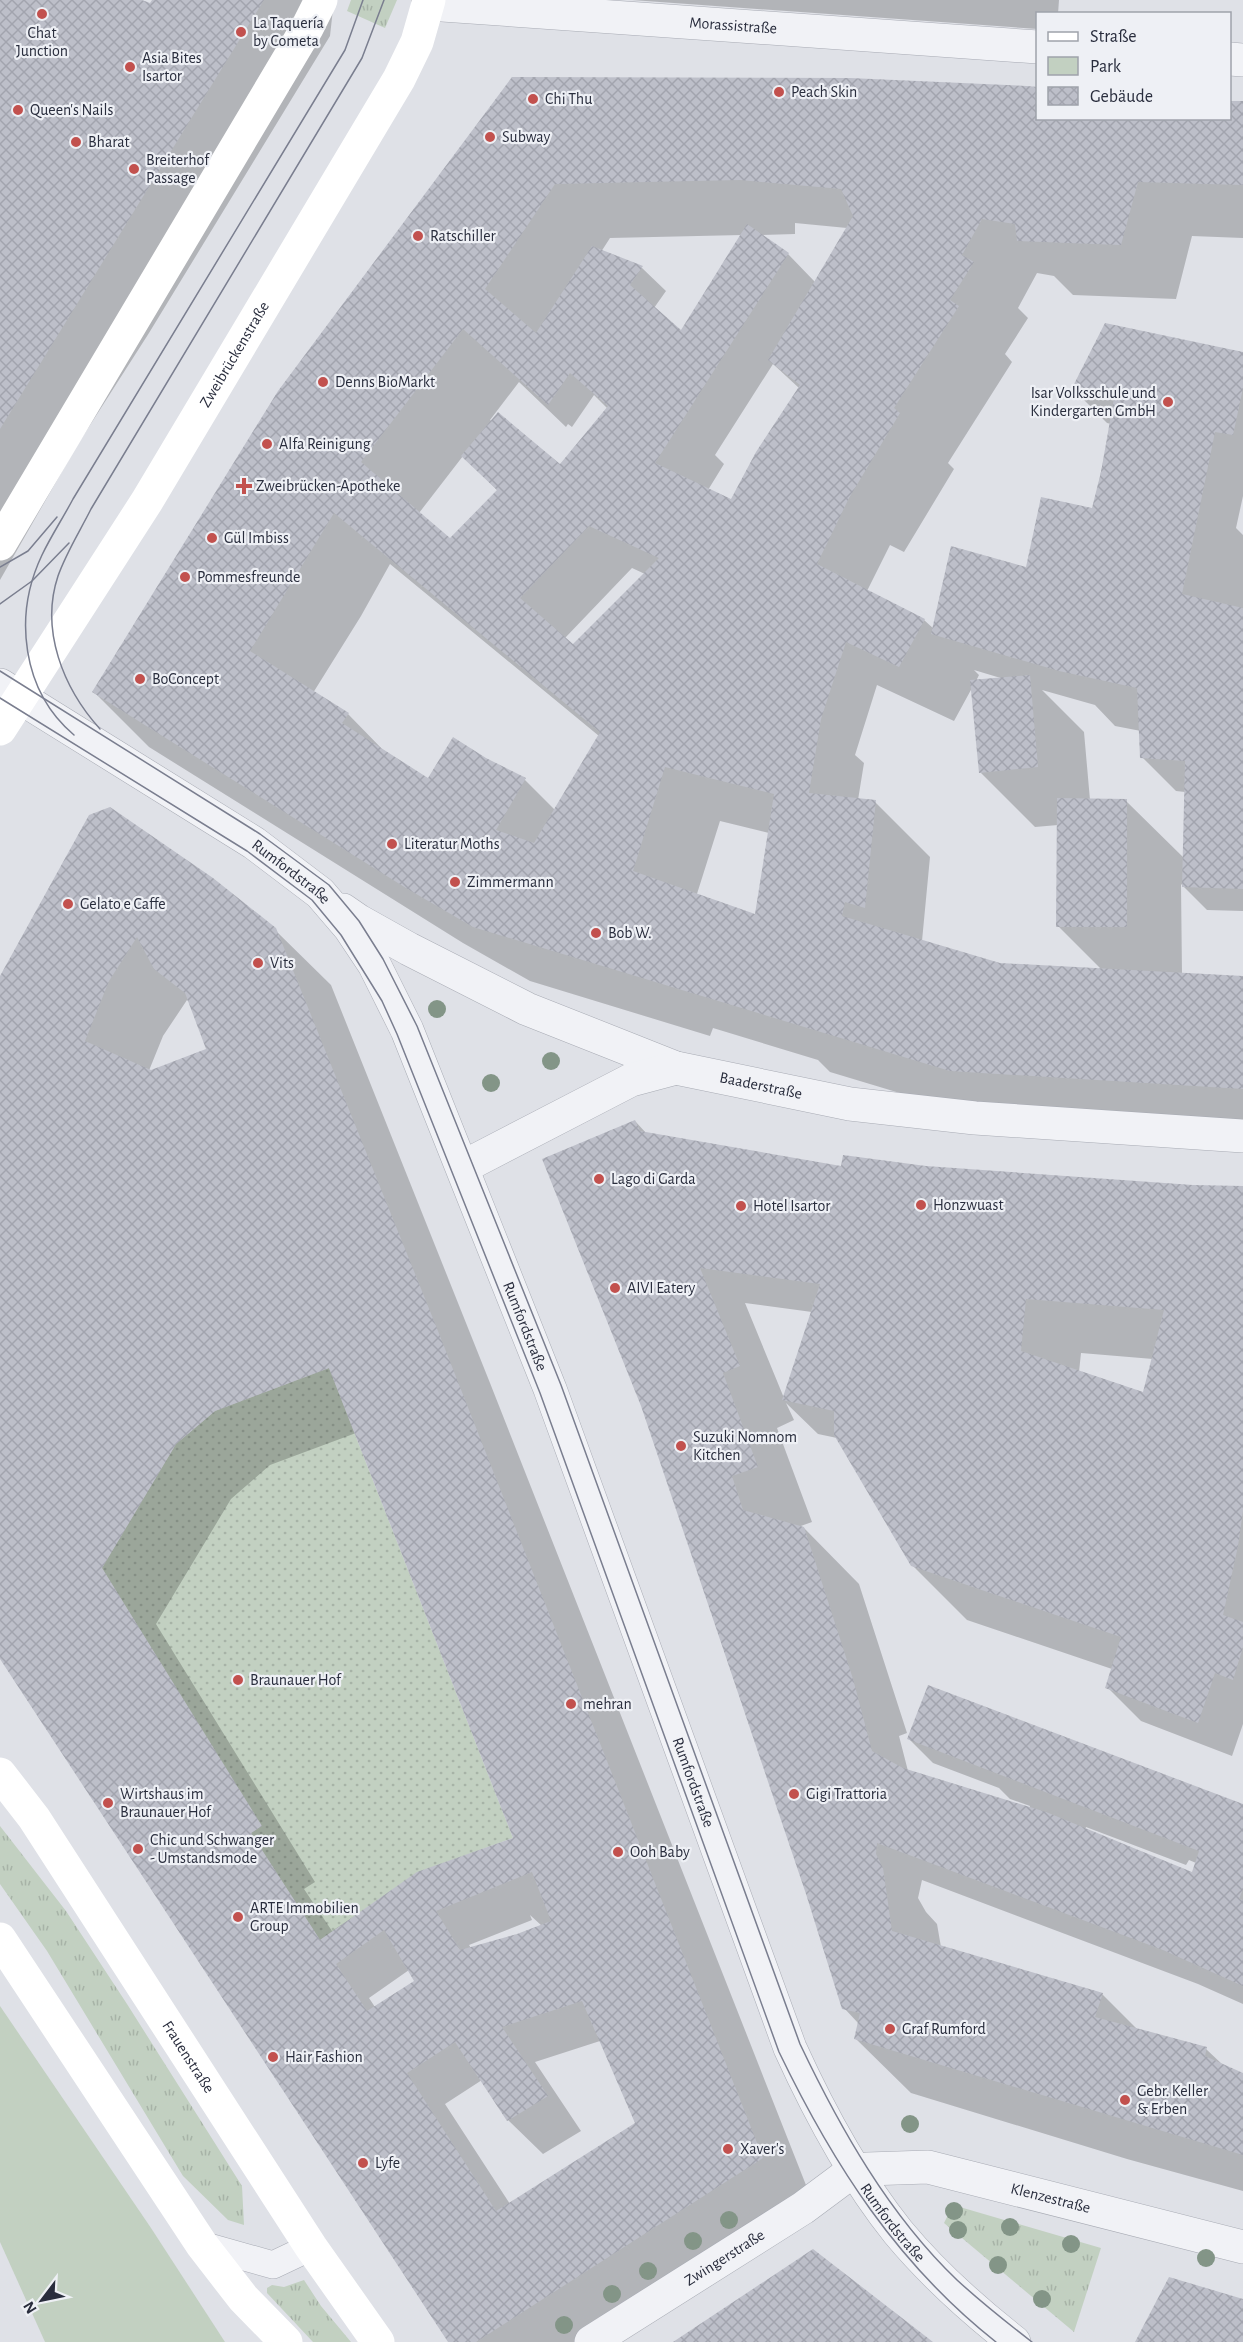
<svg xmlns="http://www.w3.org/2000/svg" width="1243" height="2342" viewBox="0 0 1243 2342" font-family="'Alegreya Sans',sans-serif">
<defs>
<pattern id="grass-tufts" width="24" height="20" patternUnits="userSpaceOnUse" patternTransform="scale(1.5)"><rect width="24" height="20" fill="#c2d0c1"/><path d="M3 7l-1-3M5 7V3M7 7l1-3M15 17l-1-3M17 17v-4M19 17l1-3" fill="none" stroke="#a7b3a7"/></pattern>
<pattern id="garden-dots" width="8" height="8" patternUnits="userSpaceOnUse" patternTransform="scale(1.5)"><rect width="8" height="8" fill="#c2d0c1"/><path d="M2 2h.1M6 6h.1" fill="none" stroke="#a7b3a7" stroke-width="1.8" stroke-linecap="round"/></pattern>
<pattern id="building-cross-hatch" width="8" height="8" patternUnits="userSpaceOnUse" patternTransform="scale(1.5)"><rect width="8" height="8" fill="#bdbfc9"/><path d="M0 0l8 8M0 8l8-8" fill="none" stroke="#a2a4ae"/></pattern>
</defs>
<rect width="100%" height="100%" fill="#dfe1e7"/>
<!-- grass -->
<g fill="url(#grass-tufts)">
<path d="M351 0H397L385 28 347 11Z"/>
<path d="M0 1826 66 1911 127 2004 242 2186 244 2225 228 2220 183 2176 47 1951 0 1884Z"/>
<path d="M953 2205 1101 2248 1074 2332 944 2223Z"/>
<path d="M304 2280 321 2306 351 2342H313L267 2293V2288L272 2285 284 2287Z"/>
</g>
<!-- park -->
<path fill="#c2d0c1" d="M0 2006 151 2228 225 2342H45L0 2242Z"/>
<!-- garden -->
<path fill="url(#garden-dots)" d="M329 1368 513 1838 417 1873 320 1940 251 1833 261 1826 102 1568 176 1444 215 1411Z"/>
<!-- shadow -->
<g fill="#0003" fill-rule="evenodd">
<path d="M0 0H138L151 5 154 0H334L330 36 149 333 76 447 0 580Z"/>
<path d="M632 0H1059L1058 14H1038V29Z"/>
<path d="M513 79 1038 118H1230V102L1243 103V238L1192 236 1176 299 1073 295 1054 276 1037 273 1018 308 1028 318 1005 354 1012 362 948 463 954 469 904 552 890 545 867 591 924 620 934 629 1028 569 1093 510 1111 424 1107 423 1073 389 1243 354V496L1236 528 1243 535V911L1207 910 1181 884 1182 974 1243 977V1129L1006 1125 830 1072 818 1060 713 1028 710 1036 530 981 463 943 149 747 94 692ZM795 223 847 228 815 282 788 254 761 235 795 234ZM742 235 681 332 654 308 666 291 642 268 601 252 610 238ZM773 364 799 388 732 501 708 490 724 464 715 455ZM519 382 566 427 568 424 572 427 594 395 608 409 560 466 490 420ZM463 456 498 491 450 540 419 513ZM390 564 599 736 555 810 525 780 486 759 429 780 386 753 348 714 313 693 361 616ZM632 568 645 574 573 646 565 638ZM974 670 1004 679 976 681 979 675ZM877 685 954 721 972 688 980 772 1035 827 1058 825V926L1102 970 1001 965 922 941 930 857 875 802 858 800 864 763 855 755ZM1042 690 1095 705 1115 726 1141 731 1142 757 1176 791 1185 792 1184 858 1126 801 1090 800 1084 732ZM720 821 769 833 756 916 696 897Z"/>
<path d="M212 879 275 930 331 985 490 1383 817 2213 616 2342H449L0 1657V980ZM187 1000 191 1004 208 1050 148 1073 163 1036ZM356 1433 515 1839 418 1874 332 1931 304 1889 315 1882 156 1624 231 1499 270 1465ZM530 1915 542 1926 517 1936 471 1948 469 1945 532 1920ZM409 1970 416 1981 375 2007 369 1998ZM600 2041 637 2124 510 2204 445 2104 482 2080 508 2120 543 2154 581 2131 535 2062Z"/>
<path d="M635 1121 647 1134 843 1168H925L1170 1185 1243 1187V1724L1232 1756 1141 1721 1107 1687 1112 1669 967 1620 912 1565 837 1438 818 1434 786 1403 794 1420 777 1428 812 1522 798 1527 804 1528 859 1584 907 1733 899 1736 908 1771 1029 1809 1030 1806 1010 1799 999 1788 933 1763 909 1739 1243 1806V2004L1198 1984 922 1880 918 1898 926 1912 937 1924 941 1947 1102 1994 1138 2030 1206 2049 1224 2066 1243 2075V2191L1127 2159 911 2093 856 2039 859 2024 844 2008ZM745 1303 812 1312 784 1398ZM1081 1353 1153 1359 1144 1394 1079 1372ZM1086 1827 1186 1865 1189 1860 1196 1863 1192 1874 1085 1830Z"/>
</g>
<!-- building -->
<g fill="url(#building-cross-hatch)" fill-rule="evenodd">
<path d="M0 0H142L150 3 152 0H264L0 429Z"/>
<path d="M512 77 850 78 1027 86 1038 87V118H1230V101H1243V185L1138 182 1121 245 1017 241 1015 224 982 219 962 255 974 262 950 300 959 306 894 408 900 413 849 498 817 564 925 619 899 667 846 642 821 719 809 793 876 800 865 908 845 902 842 916 1000 963 1243 976V1089L950 1071 473 927 406 888 92 692 278 391ZM740 180 841 189 853 216 768 360 800 385 756 452 731 499 655 463 789 253 747 224 681 330 630 285 643 266 592 246 536 333 485 289 555 184ZM463 329 548 405 570 373 608 406 560 464 498 412 461 456 497 490 450 538 361 462ZM334 513 600 732 534 843 496 830 526 778 486 758 453 737 428 778 342 723 349 713 250 651ZM589 526 659 558 573 644 520 598ZM665 767 774 794 755 914 633 871Z"/>
<path d="M1105 323 1243 352V388L1233 435 1215 432 1182 594 1243 608V889L1182 887 1185 761 1140 758 1137 688 1059 671 931 634 951 546 1026 567 1041 497 1092 508 1101 472 1114 398 1071 390Z"/>
<path d="M1030 675 1038 767 979 773 970 680Z"/>
<path d="M1057 798 1127 799V927H1056Z"/>
<path d="M110 807 213 878 276 928 436 1326 763 2158 476 2342H448L0 1659V976L89 815ZM137 937 154 969 185 993 206 1049 151 1070 85 1041 109 981ZM329 1368 513 1838 417 1872 320 1940 251 1833 262 1826 102 1568 176 1444 215 1411ZM532 1872 551 1921 517 1934 460 1950 436 1911ZM384 1930 414 1981 367 2011 336 1964ZM582 2001 635 2123 496 2211 407 2073 455 2042 507 2121 548 2096 502 2027Z"/>
<path d="M635 1120 640 1131 841 1166 843 1155 926 1166 1193 1185 1243 1186V1511L1238 1546 1223 1615 1243 1622V1647L1233 1680 1215 1673 1198 1723 1105 1688 1121 1637 911 1566 834 1435V1411L782 1400 820 1284 700 1268 740 1366 723 1373 758 1467 732 1476 743 1510 804 1527 853 1679 872 1751 903 1768 1046 1812 1192 1872 1199 1851 907 1739 928 1685 1243 1804V1889L1239 1899 1243 1900V1986L1163 1950 877 1843 876 1854 883 1868 892 1931 1103 1993 1095 2017 1207 2047 1205 2056 1243 2073V2155L854 2039 860 2013 842 2009 806 1894 641 1406 542 1159ZM1026 1299 1164 1310 1143 1392 1021 1351Z"/>
<path d="M813 2249 933 2342H673Z"/>
<path d="M1169 2277 1243 2299V2342H1135Z"/>
</g>
<g fill="none" stroke-linecap="round" stroke-linejoin="round">
<!-- lane casing -->
<g stroke="#a8abb4" stroke-width="28">
<path id="lane" d="M202 2245 273 2265 311 2247"/>
</g>
<!-- street casing -->
<g stroke="#a8abb4" stroke-width="34">
<g id="street">
<path id="s1" d="M428 4 1038 47"/>
<path d="M1230 59 1243 60"/>
<path id="s2" d="M0 685 254 843 320 893 350 928 374 964 407 1030 550 1389 790 2048C819 2112 854 2177 898 2232 932 2273 972 2309 1014 2342"/>
<path id="s3" d="M343 910 359 921 409 949 527 1009 676 1068 850 1104 975 1118 1243 1136"/>
<path d="M463 1167 631 1080 676 1068"/>
<path id="s4" d="M591 2342 803 2208 846 2176 867 2169 928 2167 1243 2247"/>
</g>
</g>
<!-- lane -->
<use href="#lane" stroke="#f1f2f6" stroke-width="27"/>
<!-- street -->
<use href="#street" stroke="#f1f2f6" stroke-width="33"/>
<!-- secondary -->
<g stroke="#fff" stroke-width="33">
<path d="M0 544 307 28 321 0"/>
<path id="s5" d="M0 729 147 501 399 79 417 42 429 0"/>
<path id="s6" d="M0 1774 34 1818 311 2247 378 2342"/>
<path d="M0 1939 202 2245 243 2298 286 2342"/>
</g>
<!-- tram -->
<g stroke="#7a7e8f" stroke-width="1.5">
<path d="M0 567 28 551 57 517"/>
<path d="M0 604 32 581 69 543"/>
<path d="M0 671 260 834 329 885 359 921 383 959 417 1026 561 1385 800 2044C840 2128 889 2215 957 2280 981 2302 1006 2322 1032 2342"/>
<path d="M0 698 247 851 312 900 341 935 382 1001 397 1034 540 1393 779 2052C833 2164 897 2264 996 2342"/>
<path d="M100 729C63 688 40 630 58 576 66 553 80 531 91 509L362 58 384 0"/>
<path d="M74 735C22 691 13 616 42 555 51 536 63 518 73 499L345 50 363 0"/>
</g>
</g>
<!-- trees -->
<g fill="#839587">
<circle cx="437" cy="1009" r="9"/>
<circle cx="551" cy="1061" r="9"/>
<circle cx="491" cy="1083" r="9"/>
<circle cx="910" cy="2124" r="9"/>
<circle cx="954" cy="2211" r="9"/>
<circle cx="729" cy="2220" r="9"/>
<circle cx="1010" cy="2227" r="9"/>
<circle cx="958" cy="2230" r="9"/>
<circle cx="693" cy="2241" r="9"/>
<circle cx="1071" cy="2244" r="9"/>
<circle cx="1206" cy="2258" r="9"/>
<circle cx="998" cy="2265" r="9"/>
<circle cx="648" cy="2271" r="9"/>
<circle cx="612" cy="2294" r="9"/>
<circle cx="1042" cy="2299" r="9"/>
<circle cx="564" cy="2325" r="9"/>
</g>
<!-- markers -->
<g fill="#c2514e" stroke="#eef0f5" stroke-width="2">
<circle cx="42" cy="14" r="6"/>
<circle cx="241" cy="32" r="6"/>
<circle cx="130" cy="67" r="6"/>
<circle cx="779" cy="92" r="6"/>
<circle cx="533" cy="99" r="6"/>
<circle cx="18" cy="110" r="6"/>
<circle cx="490" cy="137" r="6"/>
<circle cx="76" cy="142" r="6"/>
<circle cx="134" cy="169" r="6"/>
<circle cx="418" cy="236" r="6"/>
<circle cx="323" cy="382" r="6"/>
<circle cx="1168" cy="402" r="6"/>
<circle cx="267" cy="444" r="6"/>
<path d="M241 477h6v6h6v6h-6v6h-6v-6h-6v-6h6z"/>
<circle cx="212" cy="538" r="6"/>
<circle cx="185" cy="577" r="6"/>
<circle cx="140" cy="679" r="6"/>
<circle cx="392" cy="844" r="6"/>
<circle cx="455" cy="882" r="6"/>
<circle cx="68" cy="904" r="6"/>
<circle cx="596" cy="933" r="6"/>
<circle cx="258" cy="963" r="6"/>
<circle cx="599" cy="1179" r="6"/>
<circle cx="921" cy="1205" r="6"/>
<circle cx="741" cy="1206" r="6"/>
<circle cx="615" cy="1288" r="6"/>
<circle cx="681" cy="1446" r="6"/>
<circle cx="238" cy="1680" r="6"/>
<circle cx="571" cy="1704" r="6"/>
<circle cx="794" cy="1794" r="6"/>
<circle cx="108" cy="1803" r="6"/>
<circle cx="138" cy="1849" r="6"/>
<circle cx="618" cy="1852" r="6"/>
<circle cx="238" cy="1917" r="6"/>
<circle cx="890" cy="2029" r="6"/>
<circle cx="273" cy="2057" r="6"/>
<circle cx="1125" cy="2100" r="6"/>
<circle cx="728" cy="2149" r="6"/>
<circle cx="363" cy="2163" r="6"/>
</g>
<g text-anchor="middle" dominant-baseline="central" stroke-width="4.5" stroke-linejoin="round" paint-order="stroke">
<!-- poi labels -->
<g font-size="16" fill="#292d3d" stroke="#eef0f5" text-anchor="start">
<text x="253" y="23">La Taquería<tspan x="253" dy="18">by Cometa</tspan></text>
<text x="42" y="33" text-anchor="middle">Chat<tspan x="42" dy="18">Junction</tspan></text>
<text x="142" y="58">Asia Bites<tspan x="142" dy="18">Isartor</tspan></text>
<text x="791" y="92">Peach Skin</text>
<text x="545" y="99">Chi Thu</text>
<text x="30" y="110">Queen's Nails</text>
<text x="502" y="137">Subway</text>
<text x="88" y="142">Bharat</text>
<text x="146" y="160">Breiterhof<tspan x="146" dy="18">Passage</tspan></text>
<text x="430" y="236">Ratschiller</text>
<text x="335" y="382">Denns BioMarkt</text>
<text x="1156" y="393" text-anchor="end">Isar Volksschule und<tspan x="1156" dy="18">Kindergarten GmbH</tspan></text>
<text x="279" y="444">Alfa Reinigung</text>
<text x="256" y="486">Zweibrücken-Apotheke</text>
<text x="224" y="538">Gül Imbiss</text>
<text x="197" y="577">Pommesfreunde</text>
<text x="152" y="679">BoConcept</text>
<text x="404" y="844">Literatur Moths</text>
<text x="467" y="882">Zimmermann</text>
<text x="80" y="904">Gelato e Caffe</text>
<text x="608" y="933">Bob W.</text>
<text x="270" y="963">Vits</text>
<text x="611" y="1179">Lago di Garda</text>
<text x="933" y="1205">Honzwuast</text>
<text x="753" y="1206">Hotel Isartor</text>
<text x="627" y="1288">AIVI Eatery</text>
<text x="693" y="1437">Suzuki Nomnom<tspan x="693" dy="18">Kitchen</tspan></text>
<text x="250" y="1680">Braunauer Hof</text>
<text x="583" y="1704">mehran</text>
<text x="120" y="1794">Wirtshaus im<tspan x="120" dy="18">Braunauer Hof</tspan></text>
<text x="806" y="1794">Gigi Trattoria</text>
<text x="150" y="1840">Chic und Schwanger<tspan x="150" dy="18">- Umstandsmode</tspan></text>
<text x="630" y="1852">Ooh Baby</text>
<text x="250" y="1908">ARTE Immobilien<tspan x="250" dy="18">Group</tspan></text>
<text x="902" y="2029">Graf Rumford</text>
<text x="285" y="2057">Hair Fashion</text>
<text x="1137" y="2091">Gebr. Keller<tspan x="1137" dy="18">&amp; Erben</tspan></text>
<text x="740" y="2149">Xaver's</text>
<text x="375" y="2163">Lyfe</text>
</g>
<!-- street labels -->
<g font-size="16" fill="#292d3d" stroke="#eef0f5">
<text stroke="none"><textPath href="#s1" startOffset="306">Morassistraße</textPath></text>
<text stroke="none"><textPath href="#s5" startOffset="442">Zweibrückenstraße</textPath></text>
<text stroke="none"><textPath href="#s2" startOffset="346">Rumfordstraße</textPath></text>
<text stroke="none"><textPath href="#s3" startOffset="456">Baaderstraße</textPath></text>
<text stroke="none"><textPath href="#s2" startOffset="864">Rumfordstraße</textPath></text>
<text stroke="none"><textPath href="#s2" startOffset="1350">Rumfordstraße</textPath></text>
<text stroke="none"><textPath href="#s6" startOffset="340">Frauenstraße</textPath></text>
<text stroke="none"><textPath href="#s4" startOffset="514">Klenzestraße</textPath></text>
<text stroke="none"><textPath href="#s2" startOffset="1836">Rumfordstraße</textPath></text>
<text stroke="none"><textPath href="#s4" startOffset="158">Zwingerstraße</textPath></text>
</g>
</g>
<!-- legend -->
<rect x="1036" y="12" width="195" height="108" fill="#eef0f5" stroke="#9fa2ab" stroke-width="1.5"/>
<rect x="1048" y="32" width="30" height="9" fill="#ffffff" stroke="#9fa2ab" stroke-width="1.5"/>
<text x="1090" y="42" font-size="18" fill="#292d3d">Straße</text>
<rect x="1048" y="57" width="30" height="18" fill="#c2d0c1" stroke="#9fa2ab" stroke-width="1.5"/>
<text x="1090" y="72" font-size="18" fill="#292d3d">Park</text>
<rect x="1048" y="87" width="30" height="18" fill="url(#building-cross-hatch)" stroke="#9fa2ab" stroke-width="1.5"/>
<text x="1090" y="102" font-size="18" fill="#292d3d">Gebäude</text>
<!-- north arrow -->
<g transform="translate(42 2300) rotate(238)" stroke="#eef0f5" stroke-width="4.5" paint-order="stroke">
<path d="M0-4.5L10 22L0 15L-10 22Z" fill="#292d3d"/>
<text y="-9" font-size="16" font-weight="bold" text-anchor="middle" fill="#292d3d">N</text>
</g>
</svg>
